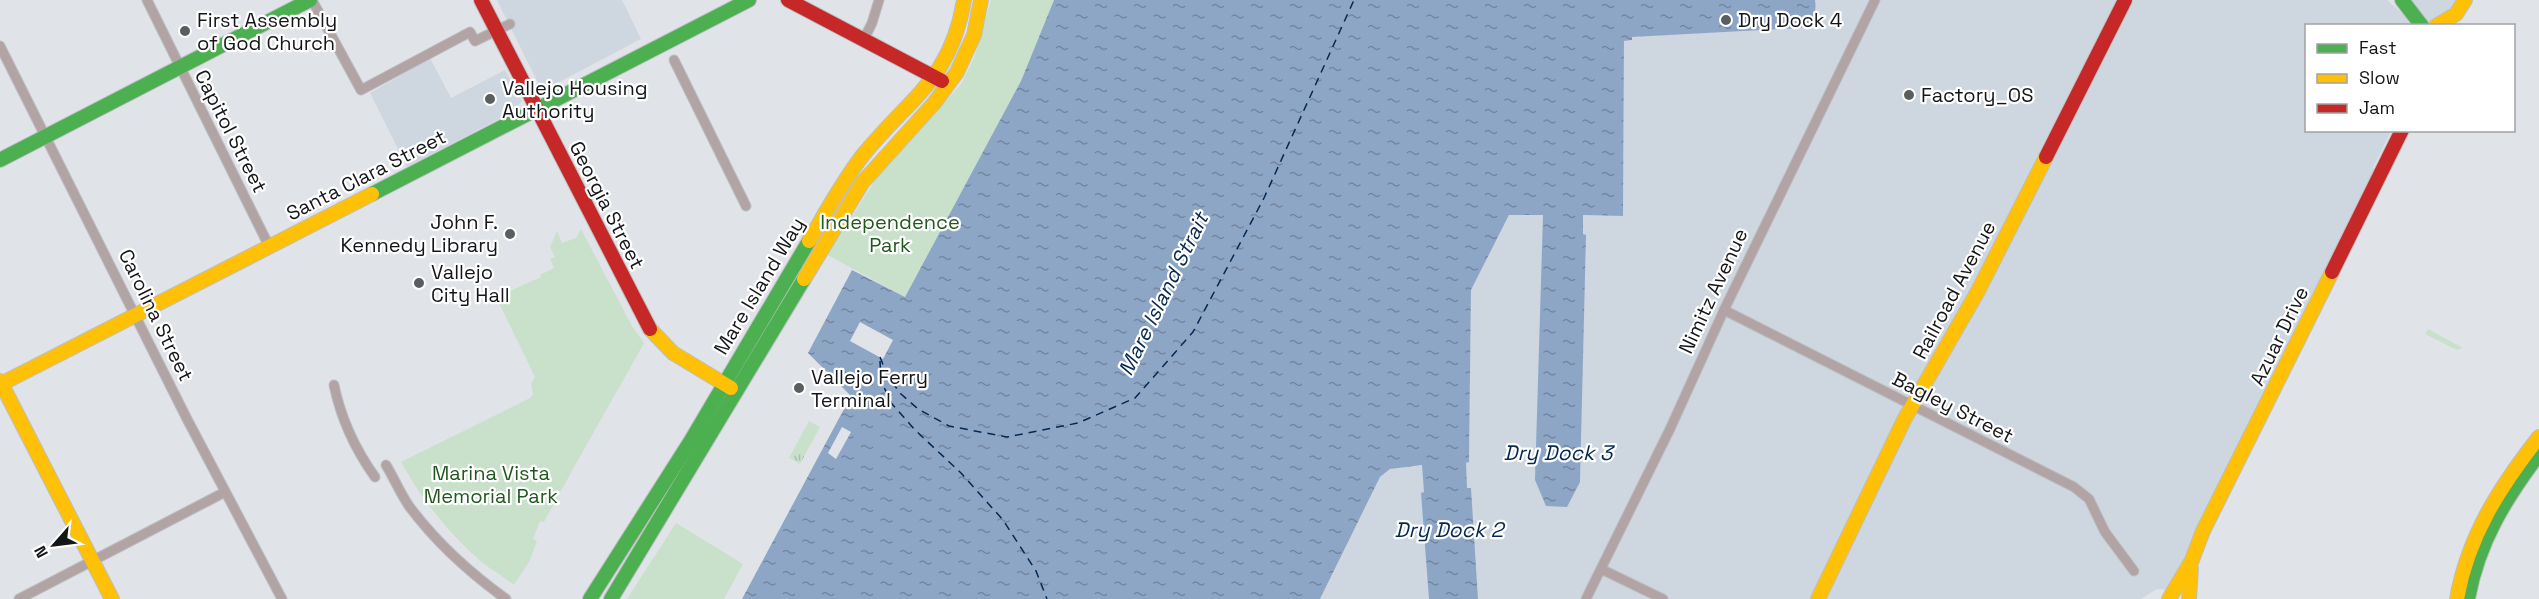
<svg xmlns="http://www.w3.org/2000/svg" width="2539" height="599" viewBox="0 0 2539 599" font-family="'Space Grotesk',sans-serif">
<defs>
<pattern id="grass-tufts" width="24" height="20" patternUnits="userSpaceOnUse" patternTransform="scale(1.5)"><rect width="24" height="20" fill="#c9e0cb"/><path d="M3 7l-1-3M5 7V3M7 7l1-3M15 17l-1-3M17 17v-4M19 17l1-3" fill="none" stroke="#acbfae"/></pattern>
<pattern id="water-ripples" width="26" height="14" patternUnits="userSpaceOnUse" patternTransform="scale(1.5)"><rect width="26" height="14" fill="#8ea6c6"/><path d="M2 4q2-2 4 0t4 0M15 11q2-2 4 0t4 0" fill="none" stroke="#7386a0"/></pattern>
</defs>
<rect width="100%" height="100%" fill="#e0e4e8"/>
<!-- built -->
<g fill="#ced7e0">
<path d="M497 0H622L641 39 542 91Z"/>
<path d="M1638 0H2387L2404 15 2410 25 2306 26V130L2391 131 2373 168 2379 177 2181 591 2157 589 2141 599H1320L1380 477 1390 469 1400 467 1469 462 1471 290 1509 215H1543L1544 225 1583 215 1623 216 1624 41 1632 40V37L1640 36Z"/>
<path d="M2408 0H2461L2454 11 2435 22H2424Z"/>
<path d="M430 58 451 98 505 70 522 101 518 105 520 108 407 167 370 93Z"/>
</g>
<!-- grass -->
<path fill="url(#grass-tufts)" d="M809 421 820 427 800 464 789 458Z"/>
<!-- green -->
<g fill="#c9e0cb">
<path d="M991 0H1054L1021 81 905 297 824 253 844 229 879 174 961 84 974 58Z"/>
<path d="M581 229 632 326 644 343C611 403 576 462 544 522L540 521 533 539 537 541 530 560 514 585C504 577 493 571 483 563 450 535 422 500 401 462L530 398 533 394 531 384 535 377 496 297 541 277 540 275 554 268 550 259 555 257 550 247 557 231 562 243 576 238Z"/>
<path d="M2428 329 2463 348 2457 350 2425 334Z"/>
<path d="M676 523 743 564 724 599H627Z"/>
</g>
<!-- water -->
<path fill="url(#water-ripples)" d="M1054 0H1815C1817 14 1813 21 1801 28L1632 37V40L1624 41 1623 216 1583 215V234L1586 235 1580 482 1567 507 1546 506 1535 480 1543 215H1509L1471 290 1469 462 1466 463 1467 488H1471L1478 599H1429L1421 493 1424 492 1422 465 1390 469 1380 477 1320 599H742L851 396 808 353 852 270 905 297 1021 81Z"/>
<!-- pier -->
<g fill="#e0e4e8">
<path d="M860 322 893 340 883 359 850 341Z"/>
<path d="M842 427 851 432 836 459 828 453Z"/>
</g>
<g fill="none" stroke-linecap="round" stroke-linejoin="round">
<!-- ferry -->
<g stroke="#052851" stroke-width="1.5" stroke-dasharray="8 6" stroke-linecap="butt">
<path d="M880 357 888 377 901 394 918 409 949 426 1007 437 1078 423 1135 398 1193 332 1264 198 1354 0"/>
<path d="M880 361 881 381 892 404 915 430 961 473 1003 520 1036 571 1047 599"/>
</g>
<!-- street casing -->
<g stroke="#bcbfc2" stroke-width="11">
<g id="street">
<path d="M147 0 269 246"/>
<path d="M312 0 361 90 470 32 475 41 510 24"/>
<path d="M864 39 872 23 879 0"/>
<path d="M0 46 187 419 282 599"/>
<path d="M674 60 746 206"/>
<path d="M1724 310 2074 487 2089 499 2105 532 2134 571"/>
<path d="M334 385C341 419 355 449 375 477"/>
<path d="M386 465C394 478 400 493 409 506 435 541 470 573 506 599"/>
<path d="M1601 569 1663 599"/>
<path d="M19 599 225 492"/>
<path d="M1586 599 1670 429 1724 310 1875 0"/>
</g>
</g>
<!-- fast casing -->
<g stroke="#bcbfc2" stroke-width="16">
<g id="fast">
<path d="M2402 0 2422 26"/>
<path d="M0 160 310 0"/>
<path d="M372 194 749 0"/>
<path d="M590 599 690 442 809 241"/>
<path d="M611 599 804 279"/>
<path d="M2468 599C2478 543 2505 499 2539 454"/>
</g>
</g>
<!-- slow casing -->
<g stroke="#bcbfc2" stroke-width="16">
<g id="slow">
<path d="M2436 26 2456 14 2465 0"/>
<path d="M809 241C826 212 842 182 863 155 909 98 951 80 964 0"/>
<path d="M804 279 862 183 935 102 957 72 974 35 981 0"/>
<path d="M650 329 673 353 731 388"/>
<path d="M0 381 112 599"/>
<path d="M1 384 372 194"/>
<path d="M1818 599 1904 420 1978 291 2046 157"/>
<path d="M2169 599 2192 560 2203 531 2332 272"/>
<path d="M2189 599 2191 568"/>
<path d="M2457 599C2468 536 2500 487 2539 437"/>
</g>
</g>
<!-- jam casing -->
<g stroke="#bcbfc2" stroke-width="16">
<g id="jam">
<path d="M481 0 650 329"/>
<path d="M788 0 942 81"/>
<path d="M2046 157 2125 0"/>
<path d="M2332 272 2402 130"/>
</g>
</g>
<!-- street -->
<use href="#street" stroke="#b2a4a5" stroke-width="9"/>
<!-- fast -->
<use href="#fast" stroke="#4caf50" stroke-width="14"/>
<!-- slow -->
<use href="#slow" stroke="#ffc107" stroke-width="14"/>
<!-- jam -->
<use href="#jam" stroke="#c62828" stroke-width="14"/>
</g>
<!-- markers -->
<g fill="#5b5e61" stroke="#fff" stroke-width="2">
<circle cx="1726" cy="20" r="6"/>
<circle cx="185" cy="31" r="6"/>
<circle cx="1909" cy="95" r="6"/>
<circle cx="490" cy="99" r="6"/>
<circle cx="510" cy="234" r="6"/>
<circle cx="419" cy="283" r="6"/>
<circle cx="799" cy="388" r="6"/>
</g>
<g text-anchor="middle" dominant-baseline="central" stroke-width="4.5" stroke-linejoin="round" paint-order="stroke">
<!-- poi labels -->
<g font-size="20" fill="#141619" stroke="#fff" text-anchor="start">
<text x="197" y="20">First Assembly<tspan x="197" dy="23">of God Church</tspan></text>
<text x="1738" y="20">Dry Dock 4</text>
<text x="502" y="88">Vallejo Housing<tspan x="502" dy="23">Authority</tspan></text>
<text x="1921" y="95">Factory_OS</text>
<text x="498" y="222" text-anchor="end">John F.<tspan x="498" dy="23">Kennedy Library</tspan></text>
<text x="431" y="272">Vallejo<tspan x="431" dy="23">City Hall</tspan></text>
<text x="811" y="377">Vallejo Ferry<tspan x="811" dy="23">Terminal</tspan></text>
</g>
<!-- street labels -->
<g font-size="20" fill="#141619" stroke="#fff">
<text transform="translate(231 131) rotate(63)">Capitol Street</text>
<text transform="translate(366 175) rotate(-27)">Santa Clara Street</text>
<text transform="translate(607 205) rotate(63)">Georgia Street</text>
<text transform="translate(759 286) rotate(-59)">Mare Island Way</text>
<text transform="translate(1954 290) rotate(-62)">Railroad Avenue</text>
<text transform="translate(1713 291) rotate(-65)">Nimitz Avenue</text>
<text transform="translate(156 315) rotate(64)">Carolina Street</text>
<text transform="translate(2279 336) rotate(-64)">Azuar Drive</text>
<text transform="translate(1953 407) rotate(27)">Bagley Street</text>
</g>
<!-- park labels -->
<g font-size="20" fill="#22581f" stroke="#fff">
<text x="890" y="222">Independence<tspan x="890" dy="23">Park</tspan></text>
<text x="491" y="473">Marina Vista<tspan x="491" dy="23">Memorial Park</tspan></text>
</g>
<!-- water labels -->
<g font-size="21" font-style="italic" fill="#052851" stroke="#fff">
<text transform="translate(1163 294) rotate(-64)">Mare Island Strait</text>
<text x="1558" y="452">Dry Dock 3</text>
<text x="1449" y="529">Dry Dock 2</text>
</g>
</g>
<!-- legend -->
<rect x="2305" y="24" width="210" height="108" fill="#ffffff" stroke="#a1a2a3" stroke-width="1.5"/>
<rect x="2317" y="44" width="30" height="9" fill="#4caf50" stroke="#a1a2a3" stroke-width="1.5"/>
<text x="2359" y="54" font-size="18" fill="#141619">Fast</text>
<rect x="2317" y="74" width="30" height="9" fill="#ffc107" stroke="#a1a2a3" stroke-width="1.5"/>
<text x="2359" y="84" font-size="18" fill="#141619">Slow</text>
<rect x="2317" y="104" width="30" height="9" fill="#c62828" stroke="#a1a2a3" stroke-width="1.5"/>
<text x="2359" y="114" font-size="18" fill="#141619">Jam</text>
<!-- north arrow -->
<g transform="translate(54 545) rotate(242)" stroke="#ffffff" stroke-width="4.5" paint-order="stroke">
<path d="M0-4.5L10 22L0 15L-10 22Z" fill="#141619"/>
<text y="-9" font-size="16" font-weight="bold" text-anchor="middle" fill="#141619">N</text>
</g>
</svg>
